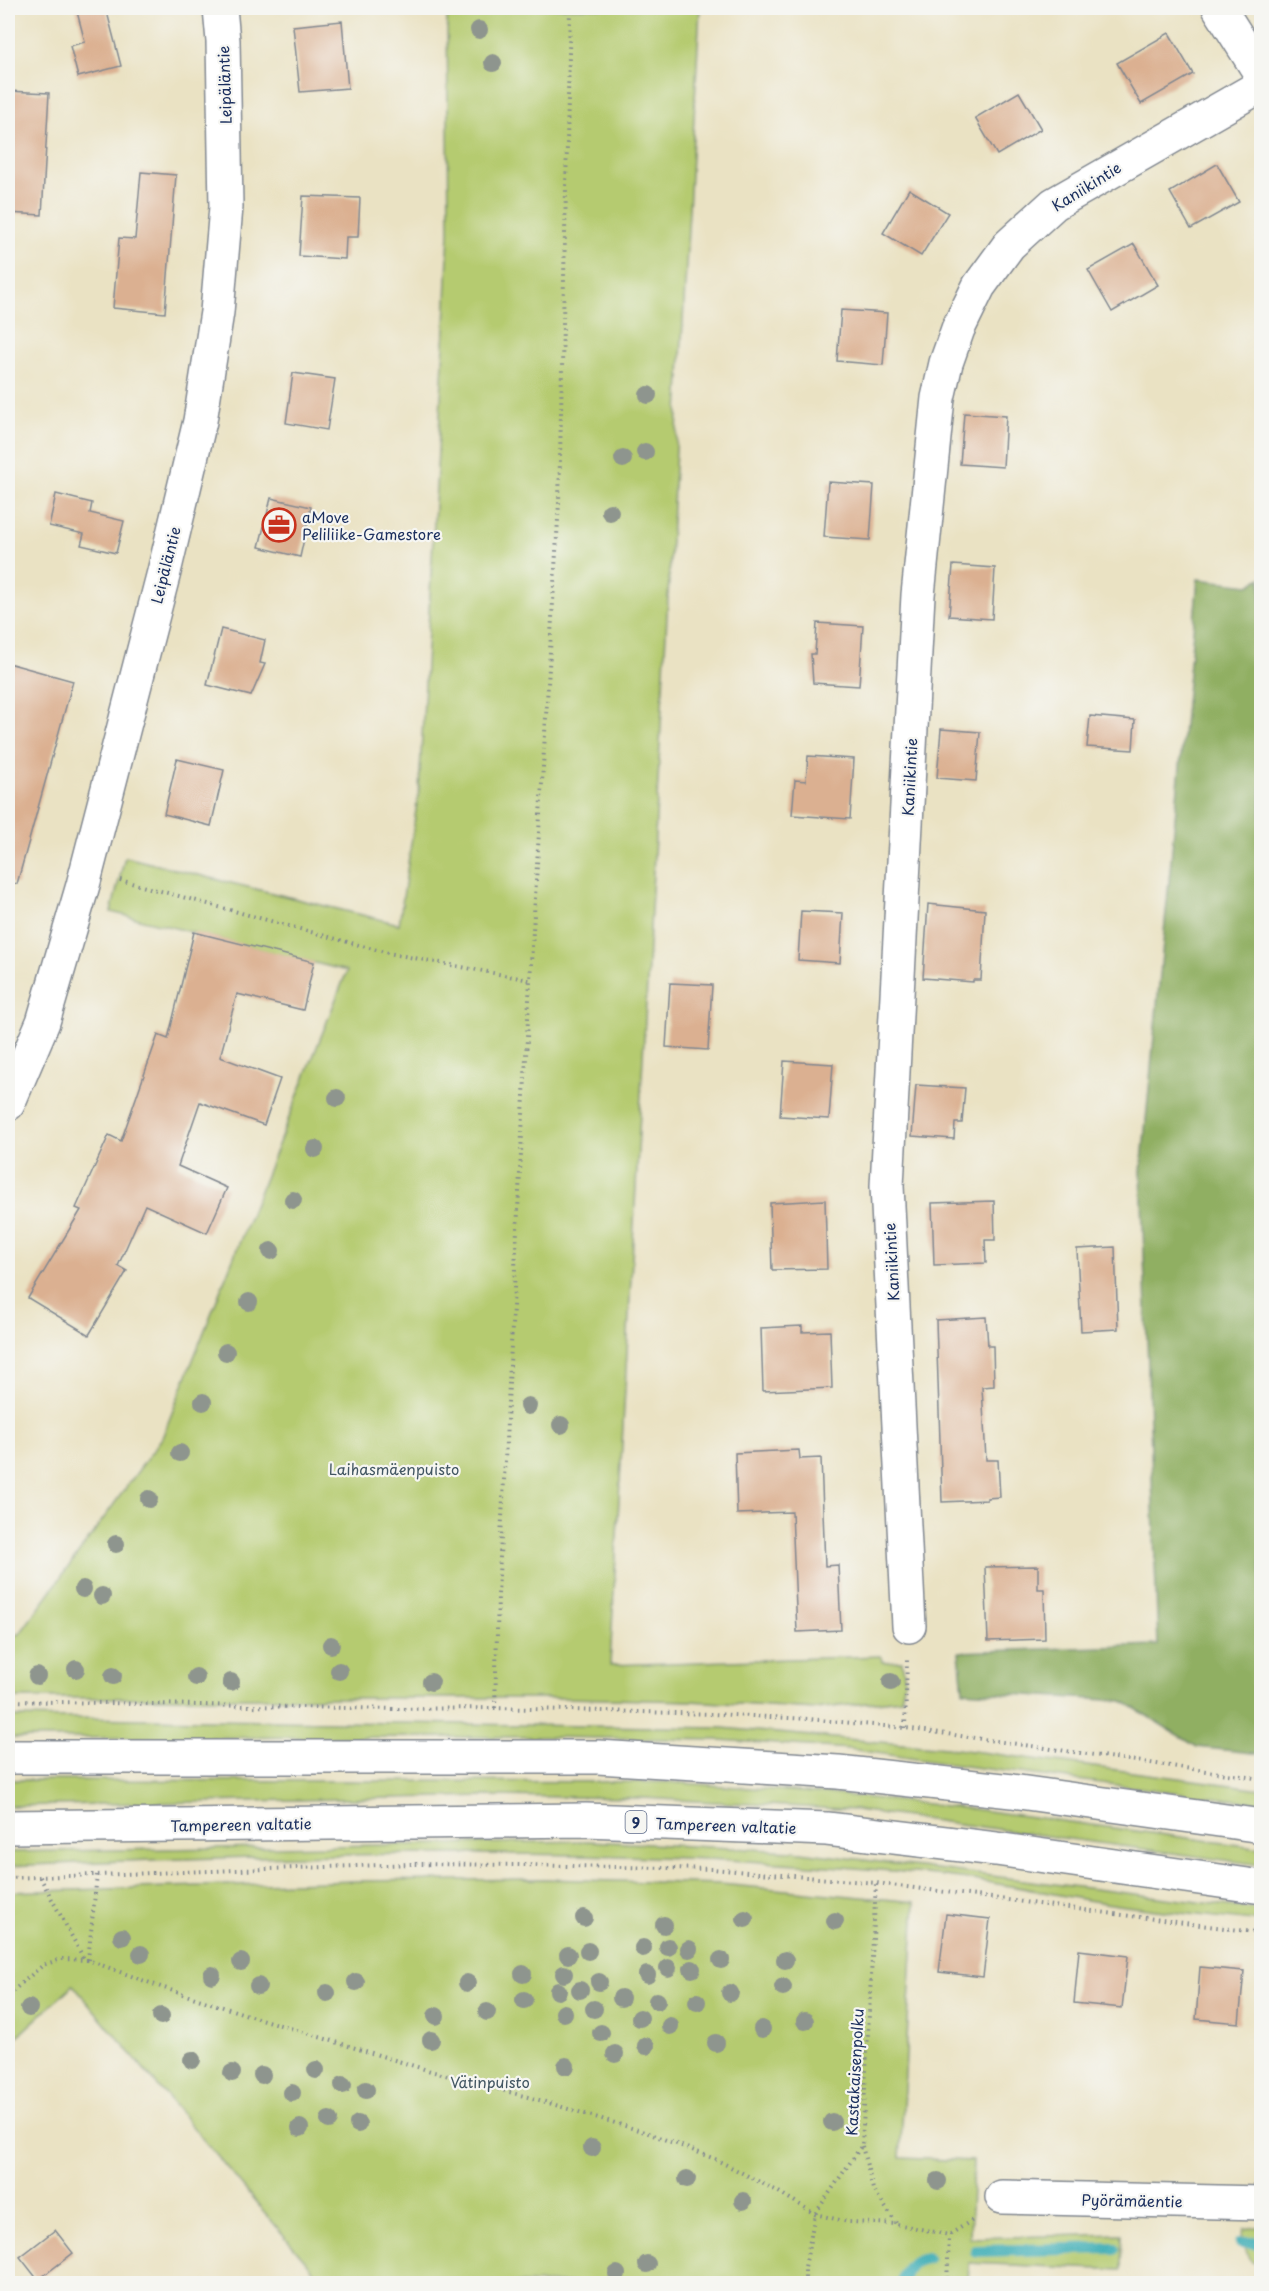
<svg xmlns="http://www.w3.org/2000/svg" width="1269" height="2291" viewBox="0 0 1269 2291" font-family="'Playpen Sans',sans-serif">
<rect width="100%" height="100%" fill="#f6f6f2"/>
<filter id="ink" filterUnits="userSpaceOnUse"><feTurbulence type="fractalNoise" baseFrequency=".0167" numOctaves="2"/><feDisplacementMap in="SourceGraphic" scale="12" xChannelSelector="R" yChannelSelector="G"/><feConvolveMatrix kernelMatrix="1 2 1 2 8 2 1 2 1" color-interpolation-filters="sRGB"/></filter>
<filter id="wash" filterUnits="userSpaceOnUse"><feTurbulence type="fractalNoise" baseFrequency=".008" numOctaves="4" result="noise"/><feDisplacementMap in="SourceGraphic" scale="24" xChannelSelector="R" yChannelSelector="G"/><feGaussianBlur stdDeviation="1.35" result="paint"/><feColorMatrix in="noise" values="0 0 0 0 0 0 0 0 0 0 0 0 0 0 0 0 0 1.4 0 .05"/><feComposite in="paint" operator="in"/></filter>
<g filter="url(#wash)">
<rect width="100%" height="100%" fill="#eae2c3"/>
<!-- green -->
<g fill="#b5cb6f" stroke="#687d66" stroke-width="1.5">
<path d="M447 8H700L610 1665 881 1656 882 1662 902 1661 905 1681 901 1699 815 1709 691 1701 566 1698H8V1633L19 1635 162 1438 347 971 111 912 125 857 399 924 419 790 445 326 449 231Z"/>
<path d="M8 1717 722 1728 957 1749 1261 1789V1803L949 1764 850 1749 719 1740 542 1737 8 1738Z"/>
<path d="M8 1780 669 1782 844 1795 973 1809 1261 1848V1865L856 1810 643 1798 486 1796 8 1806Z"/>
<path d="M588 1841 793 1851 1261 1910V1922C1209 1916 1157 1911 1105 1903 1049 1894 993 1881 936 1875 629 1845 315 1852 8 1866V1852Z"/>
<path d="M544 1879 720 1884 915 1902 900 2158 973 2161 970 2238 1122 2234 1121 2270 969 2263 968 2284 324 2283 73 1985 8 2045V1892L357 1881Z"/>
<path d="M1257 2227H1261V2264L1252 2262 1241 2243 1244 2229Z"/>
</g>
<!-- forest -->
<path fill="#90af62" stroke="#566f60" stroke-width="1.5" d="M1261 578V1754L1197 1747 1123 1701 963 1691 959 1652 1158 1645 1141 1172 1198 579 1249 585Z"/>
<g fill="none" stroke-linecap="round" stroke-linejoin="round">
<!-- stream -->
<g stroke="#39abb4" stroke-width="12">
<path d="M1241 2243H1262"/>
<path d="M976 2251 1114 2248"/>
<path d="M902 2284C907 2267 909 2261 927 2258"/>
</g>
</g>
<g id="blocks">
<!-- building -->
<g fill="#dbb091">
<path d="M76 8H106L121 66 78 77 70 46 85 42Z"/>
<path d="M342 21 348 88 300 92 293 26Z"/>
<path d="M1169 33 1193 74 1141 104 1117 63Z"/>
<path d="M8 91 49 93 42 215 8 213Z"/>
<path d="M1019 92 1041 129 997 155 975 118Z"/>
<path d="M1217 164 1239 202 1191 229 1170 192Z"/>
<path d="M141 172 176 175 165 313 113 308 119 238 135 239Z"/>
<path d="M909 189 948 213 921 256 883 233Z"/>
<path d="M303 196 360 198 358 237H346L345 259 299 256Z"/>
<path d="M1134 244 1158 285 1112 312 1088 270Z"/>
<path d="M841 310 887 313 883 365 837 361Z"/>
<path d="M293 373 335 379 327 430 286 423Z"/>
<path d="M964 413 1006 416 1003 467 960 464Z"/>
<path d="M828 482 874 485 870 540 824 537Z"/>
<path d="M56 494 92 503 90 513 124 521 116 553 81 545 84 534 49 526Z"/>
<path d="M271 498 311 507 300 557 259 547Z"/>
<path d="M953 565 995 568 992 619 949 616Z"/>
<path d="M817 623 863 626 859 686 813 683 811 654H815Z"/>
<path d="M221 629 265 640 260 663 265 664 251 696 207 685Z"/>
<path d="M8 663 73 681 17 884 8 882Z"/>
<path d="M1090 716 1135 720 1133 750 1087 747Z"/>
<path d="M941 729 980 732 976 781 937 778Z"/>
<path d="M808 756 854 759 850 819 792 815 795 780 806 781Z"/>
<path d="M177 759 224 770 211 826 164 814Z"/>
<path d="M928 904 985 910 981 980H973V982L923 978Z"/>
<path d="M801 911 843 913 840 963 798 960Z"/>
<path d="M194 932 314 962 303 1010 237 994 220 1057 280 1079 264 1125 200 1102 178 1166 227 1188 207 1233 145 1205 118 1266 127 1271 89 1335 28 1298 81 1210 76 1208 109 1135 121 1141 158 1035 168 1039Z"/>
<path d="M670 983 712 985 708 1050 666 1047Z"/>
<path d="M784 1061 833 1064 829 1119 780 1116Z"/>
<path d="M916 1085 965 1088 962 1123H955L954 1139 912 1136Z"/>
<path d="M825 1200 827 1269 772 1270 770 1203Z"/>
<path d="M994 1201 995 1240H985L986 1263 934 1265 932 1203Z"/>
<path d="M1115 1247 1118 1329 1081 1331 1077 1249Z"/>
<path d="M986 1317 988 1346H993L994 1386 982 1387 986 1460H998L1000 1497 987 1498V1500L942 1502 936 1320Z"/>
<path d="M802 1326V1332L830 1331 832 1388 763 1391 761 1328Z"/>
<path d="M799 1450 800 1459 821 1458 825 1566 838 1565 841 1630 797 1632 792 1512 737 1514 735 1453Z"/>
<path d="M1038 1566V1589H1044L1045 1639 988 1641 985 1567Z"/>
<path d="M946 1914 990 1919 983 1977 939 1972Z"/>
<path d="M1079 1950 1128 1956 1122 2008 1074 2003Z"/>
<path d="M1200 1967 1244 1971 1239 2023 1196 2019Z"/>
<path d="M55 2230 73 2253 38 2280 20 2257Z"/>
</g>
</g>
</g>
<g filter="url(#ink)">
<use href="#blocks" fill-opacity="0" stroke="#828890" stroke-width="1.5"/>
<g fill="none" stroke-linecap="round" stroke-linejoin="round">
<!-- minor casing -->
<g stroke="#828890" stroke-width="36">
<g id="minor">
<path d="M1219 8 1262 76"/>
<path d="M8 1104 43 1022 83 885 164 572 200 421 217 312 226 207 223 41 220 8"/>
<path d="M909 1626 887 1186 918 595 938 398 946 363 958 329 979 286 1009 245 1054 204 1262 85"/>
<path d="M1002 2197 1262 2203"/>
</g>
</g>
<!-- highway casing -->
<g stroke="#828890" stroke-width="36">
<g id="highway">
<path d="M8 1757H598L838 1772 1012 1791 1262 1826"/>
<path d="M8 1827 586 1820 827 1829 996 1849 1262 1887"/>
</g>
</g>
<!-- path -->
<g stroke="#828890" stroke-width="4" stroke-dasharray="1.5 4.5" stroke-linecap="butt">
<path d="M120 880 388 953 530 980"/>
<path d="M8 1701 394 1709 495 1708 713 1714 809 1719 905 1728 1262 1779"/>
<path d="M495 1708 498 1595 530 980 559 503 570 8"/>
<path d="M905 1728 907 1660"/>
<path d="M40 1877 84 1959"/>
<path d="M8 1878 413 1864 522 1865 712 1869 876 1883 1262 1933"/>
<path d="M88 1960 97 1875"/>
<path d="M8 1995 43 1965 61 1959 88 1960 161 1987 257 2018 434 2072 539 2100 648 2133 715 2159 777 2191 815 2214 848 2222 897 2224 949 2235 974 2219"/>
<path d="M862 2146 873 2189 896 2223"/>
<path d="M805 2284V2267L815 2214 862 2145 876 1883"/>
<path d="M947 2284 949 2235"/>
</g>
<!-- minor -->
<use href="#minor" stroke="#fff" stroke-width="33"/>
<!-- highway -->
<use href="#highway" stroke="#fff" stroke-width="33"/>
</g>
<!-- trees -->
<g fill="#8e958e">
<circle cx="479" cy="30" r="9"/>
<circle cx="493" cy="63" r="9"/>
<circle cx="648" cy="395" r="9"/>
<circle cx="645" cy="452" r="9"/>
<circle cx="623" cy="459" r="9"/>
<circle cx="610" cy="512" r="9"/>
<circle cx="337" cy="1098" r="9"/>
<circle cx="315" cy="1149" r="9"/>
<circle cx="293" cy="1200" r="9"/>
<circle cx="271" cy="1251" r="9"/>
<circle cx="249" cy="1302" r="9"/>
<circle cx="226" cy="1352" r="9"/>
<circle cx="203" cy="1402" r="9"/>
<circle cx="528" cy="1406" r="9"/>
<circle cx="561" cy="1425" r="9"/>
<circle cx="180" cy="1453" r="9"/>
<circle cx="149" cy="1499" r="9"/>
<circle cx="116" cy="1544" r="9"/>
<circle cx="83" cy="1589" r="9"/>
<circle cx="102" cy="1596" r="9"/>
<circle cx="331" cy="1645" r="9"/>
<circle cx="76" cy="1669" r="9"/>
<circle cx="339" cy="1671" r="9"/>
<circle cx="37" cy="1676" r="9"/>
<circle cx="113" cy="1676" r="9"/>
<circle cx="196" cy="1677" r="9"/>
<circle cx="231" cy="1682" r="9"/>
<circle cx="431" cy="1682" r="9"/>
<circle cx="891" cy="1682" r="9"/>
<circle cx="584" cy="1918" r="9"/>
<circle cx="745" cy="1919" r="9"/>
<circle cx="835" cy="1921" r="9"/>
<circle cx="664" cy="1925" r="9"/>
<circle cx="122" cy="1937" r="9"/>
<circle cx="668" cy="1947" r="9"/>
<circle cx="643" cy="1948" r="9"/>
<circle cx="689" cy="1949" r="9"/>
<circle cx="588" cy="1951" r="9"/>
<circle cx="141" cy="1954" r="9"/>
<circle cx="568" cy="1955" r="9"/>
<circle cx="721" cy="1960" r="9"/>
<circle cx="785" cy="1960" r="9"/>
<circle cx="241" cy="1962" r="9"/>
<circle cx="668" cy="1968" r="9"/>
<circle cx="692" cy="1969" r="9"/>
<circle cx="523" cy="1974" r="9"/>
<circle cx="564" cy="1974" r="9"/>
<circle cx="212" cy="1975" r="9"/>
<circle cx="647" cy="1975" r="9"/>
<circle cx="356" cy="1982" r="9"/>
<circle cx="599" cy="1982" r="9"/>
<circle cx="467" cy="1983" r="9"/>
<circle cx="258" cy="1986" r="9"/>
<circle cx="783" cy="1987" r="9"/>
<circle cx="580" cy="1990" r="9"/>
<circle cx="558" cy="1991" r="9"/>
<circle cx="327" cy="1993" r="9"/>
<circle cx="730" cy="1993" r="9"/>
<circle cx="621" cy="1998" r="9"/>
<circle cx="524" cy="2000" r="9"/>
<circle cx="657" cy="2001" r="9"/>
<circle cx="697" cy="2002" r="9"/>
<circle cx="29" cy="2008" r="9"/>
<circle cx="594" cy="2009" r="9"/>
<circle cx="487" cy="2012" r="9"/>
<circle cx="564" cy="2013" r="9"/>
<circle cx="161" cy="2016" r="9"/>
<circle cx="436" cy="2016" r="9"/>
<circle cx="640" cy="2018" r="9"/>
<circle cx="805" cy="2021" r="9"/>
<circle cx="670" cy="2026" r="9"/>
<circle cx="762" cy="2029" r="9"/>
<circle cx="601" cy="2033" r="9"/>
<circle cx="431" cy="2040" r="9"/>
<circle cx="716" cy="2043" r="9"/>
<circle cx="646" cy="2046" r="9"/>
<circle cx="615" cy="2054" r="9"/>
<circle cx="192" cy="2060" r="9"/>
<circle cx="566" cy="2066" r="9"/>
<circle cx="316" cy="2070" r="9"/>
<circle cx="232" cy="2073" r="9"/>
<circle cx="262" cy="2075" r="9"/>
<circle cx="343" cy="2085" r="9"/>
<circle cx="366" cy="2090" r="9"/>
<circle cx="292" cy="2093" r="9"/>
<circle cx="329" cy="2120" r="9"/>
<circle cx="832" cy="2122" r="9"/>
<circle cx="358" cy="2124" r="9"/>
<circle cx="300" cy="2128" r="9"/>
<circle cx="592" cy="2148" r="9"/>
<circle cx="687" cy="2179" r="9"/>
<circle cx="938" cy="2181" r="9"/>
<circle cx="743" cy="2201" r="9"/>
<circle cx="647" cy="2264" r="9"/>
<circle cx="617" cy="2274" r="9"/>
</g>
</g>
<!-- icons -->
<defs>
<g id="office-ring" transform="scale(1.725)"><circle r="9.5" fill="#f6f6f2" stroke="#c8321e" stroke-width="1.5"/><path d="M-6-3h4V-5.5h4V-3h4V5H-6ZM-1-4.5V-3h2v-1.5ZM-6 0V1H6V0Z" fill="#c8321e"/></g>
</defs>
<g fill-rule="evenodd">
<use href="#office-ring" x="279" y="525"/>
</g>
<g text-anchor="middle" dominant-baseline="central" stroke-width="4.5" stroke-linejoin="round" paint-order="stroke">
<!-- shield labels -->
<rect fill="#f6f6f2" stroke="#5d6b8a" stroke-width="1.5" x="625.5" y="1811" width="21" height="22" rx="4.5"/>
<g font-size="14" font-weight="bold" fill="#1b2f5e">
<text x="636" y="1822">9</text>
</g>
<!-- street labels -->
<g font-size="15" fill="#1b2f5e" stroke="#f6f6f2">
<text transform="translate(224 85) rotate(-92)">Leipäläntie</text>
<text transform="translate(1086 186) rotate(-32)">Kaniikintie</text>
<text transform="translate(165 565) rotate(-76)">Leipäläntie</text>
<text transform="translate(909 777) rotate(-87)">Kaniikintie</text>
<text transform="translate(891 1262) rotate(-93)">Kaniikintie</text>
<text transform="translate(241 1824) rotate(-1)">Tampereen valtatie</text>
<text transform="translate(726 1825) rotate(2)">Tampereen valtatie</text>
<text transform="translate(854 2072) rotate(-87)">Kastakaisenpolku</text>
<text transform="translate(1132 2200) rotate(1)">Pyörämäentie</text>
</g>
<!-- poi labels -->
<g font-size="15" fill="#1b2f5e" stroke="#f6f6f2" text-anchor="start">
<text x="302" y="516">aMove<tspan x="302" dy="17">Peliliike-Gamestore</tspan></text>
</g>
<!-- park labels -->
<g font-size="15" fill="#425662" stroke="#f6f6f2">
<text x="394" y="1468">Laihasmäenpuisto</text>
<text x="490" y="2081">Vätinpuisto</text>
</g>
</g>
<!-- margin -->
<rect width="1269" height="2291" fill="none" stroke="#f6f6f2" stroke-width="30"/>
</svg>
